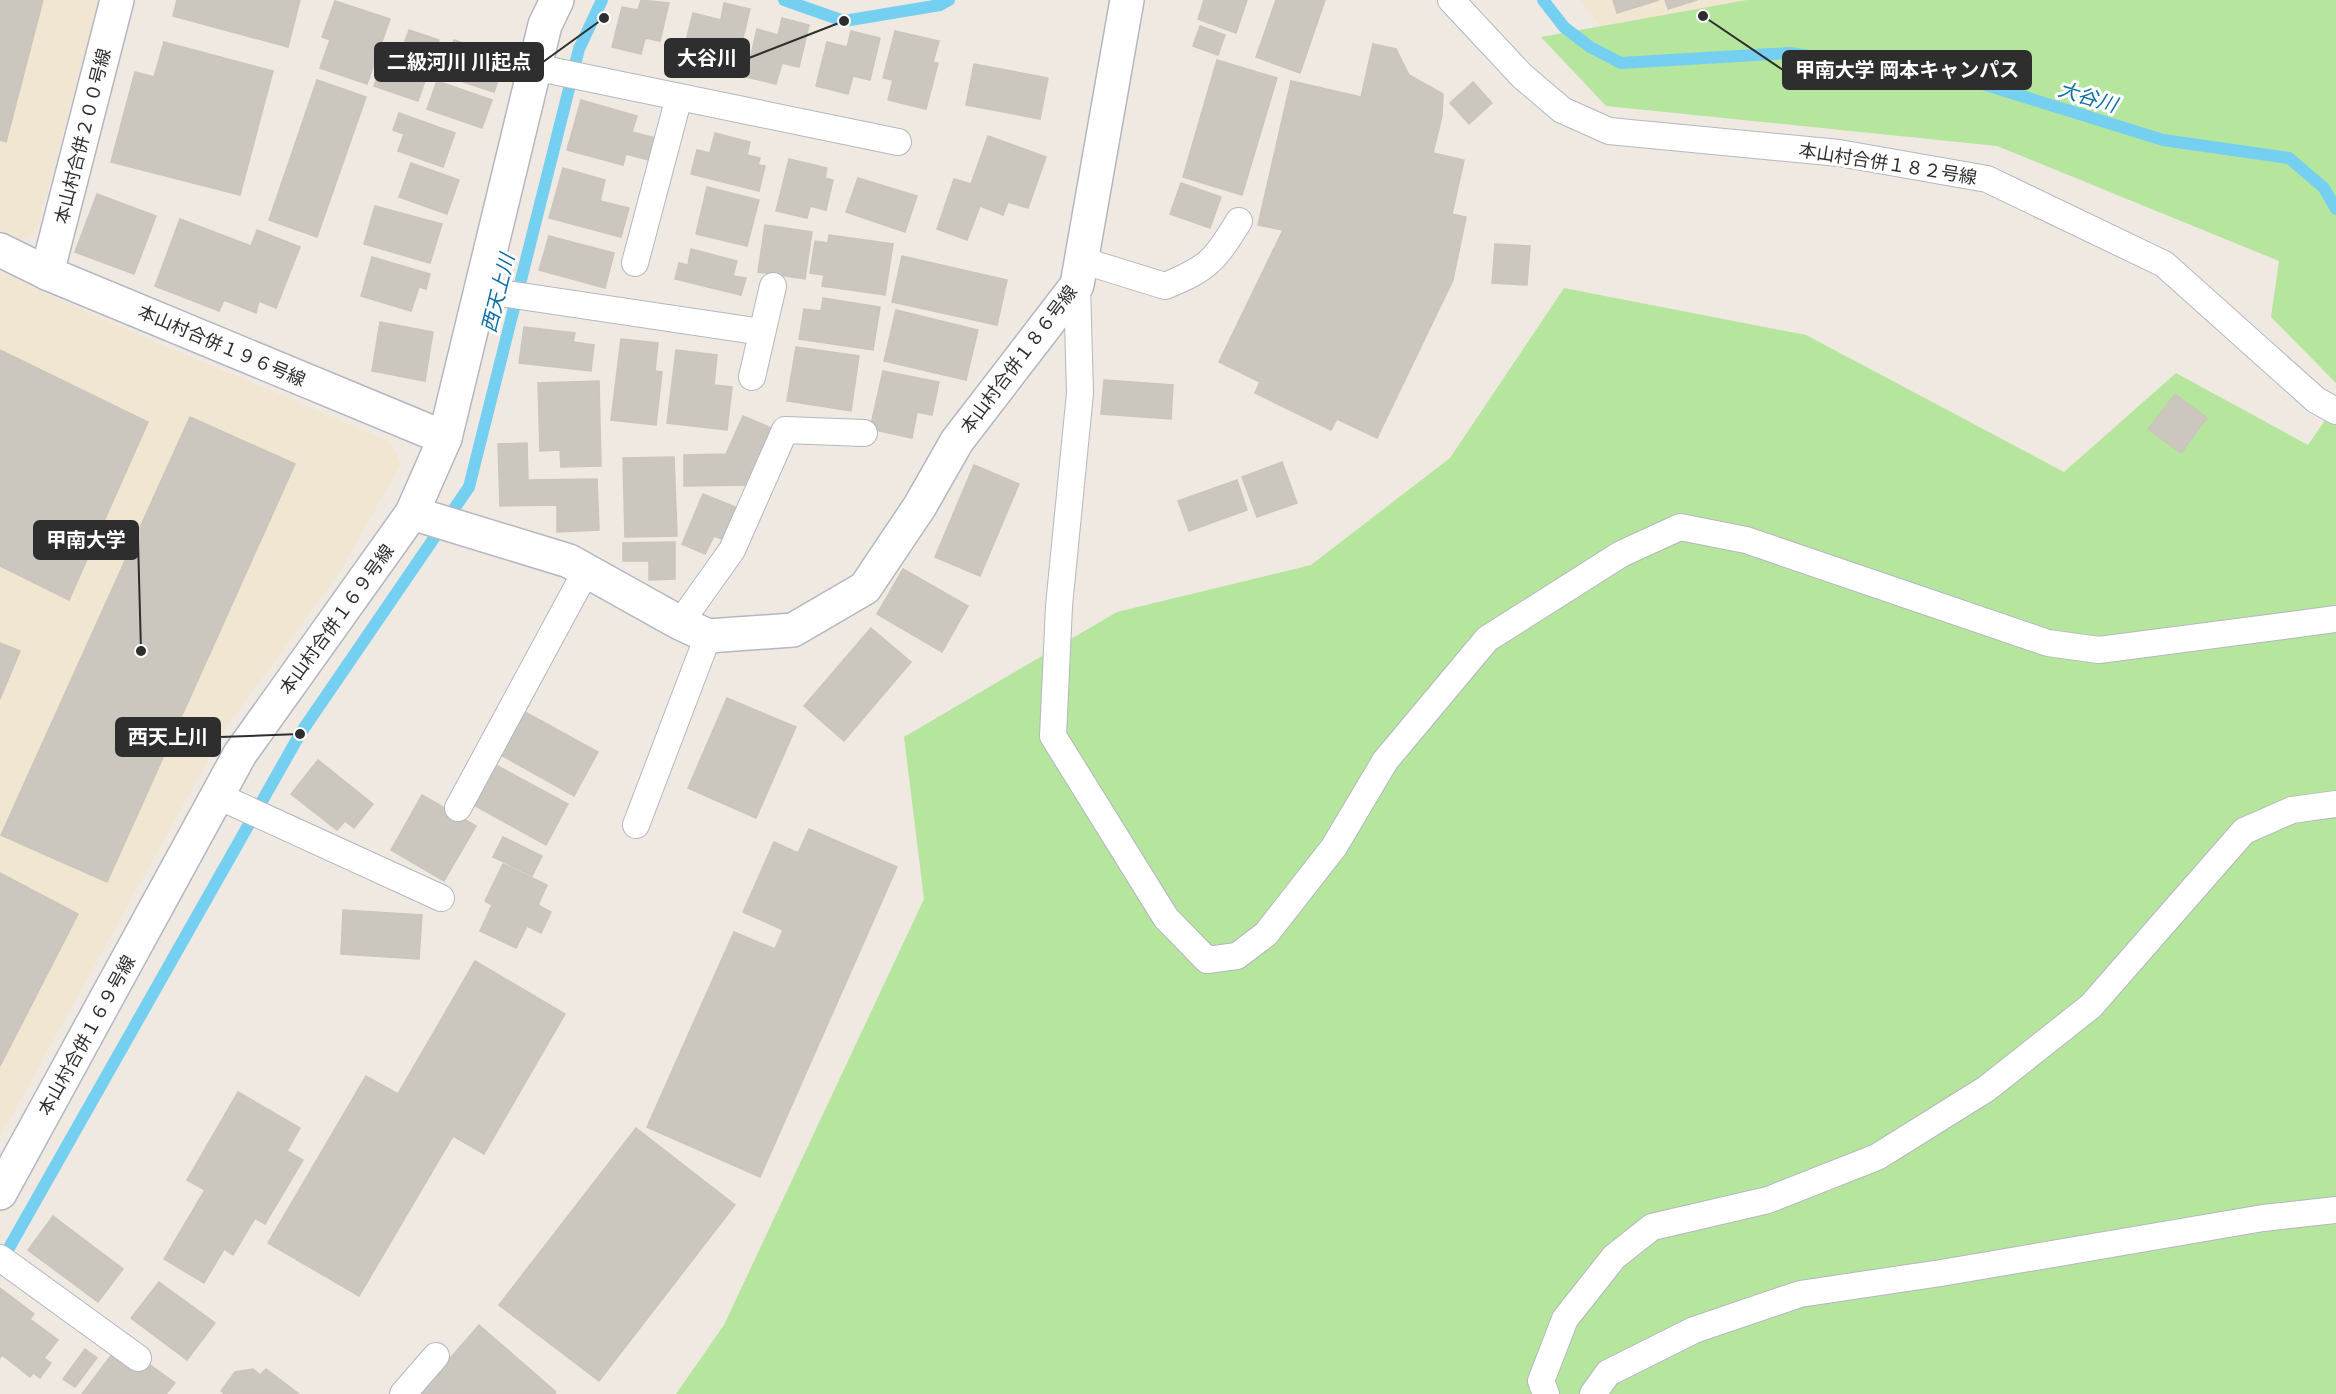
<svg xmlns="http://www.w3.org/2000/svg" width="2336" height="1394" viewBox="0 0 2336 1394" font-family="'Exo 2','Noto Sans JP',sans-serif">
<rect width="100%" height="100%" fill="#efe9e1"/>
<!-- education -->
<g fill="#f0e6d1">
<path d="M0 0H99L36 233 15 244 0 236Z"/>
<path d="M1580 0H1938L1609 38Z"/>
<path d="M0 272 112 323 391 442 401 464 337 576 226 727 0 1137Z"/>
</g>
<!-- green -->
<g fill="#b6e59e">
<path d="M1747 0H2336V383L2271 317 2279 261 1997 146 1606 106 1541 37Z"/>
<path d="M1564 288 1806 335 2064 472 2176 373 2308 445 2336 404V1394H676L724 1325 924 899 904 737 1117 612 1311 565 1450 458Z"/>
</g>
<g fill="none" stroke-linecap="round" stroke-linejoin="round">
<!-- stream -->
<g stroke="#75cff0" stroke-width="12">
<path d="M784 0 844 21 940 5 949 0"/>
<path d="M1543 0 1564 27 1590 47 1621 63 1790 53 1983 84 2163 140 2289 158 2324 188 2336 209"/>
<path d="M1 1262 300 734 469 487 579 49 602 0"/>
</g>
</g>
<!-- building -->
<g fill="#cbc7bf" stroke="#cbc5ba" stroke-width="1.5">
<path d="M0 0H43L6 142 0 140Z"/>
<path d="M177 0H300L288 47 173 16Z"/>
<path d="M641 0 669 3 660 41 645 38 641 54 612 47 622 7 638 10Z"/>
<path d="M1204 0H1247L1236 33 1198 19Z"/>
<path d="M1276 0H1325L1300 73 1256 57Z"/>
<path d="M1613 0H1659L1617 13Z"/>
<path d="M1665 0H1697L1668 9Z"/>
<path d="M335 1 390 19 367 84 320 68 330 40 322 37Z"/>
<path d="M724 3 750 9 740 50 719 45 713 69 681 61 693 13 721 20Z"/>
<path d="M782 18 809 25 799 67 782 63 776 84 746 77 757 29 778 35Z"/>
<path d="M1200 26 1225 35 1218 55 1193 46Z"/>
<path d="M409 30 439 40 418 101 374 86 386 54 399 58Z"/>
<path d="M851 31 880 38 870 80 853 76 848 94 816 86 827 42 847 47Z"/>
<path d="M895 31 939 41 933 62 938 63 926 109 888 100 893 80 883 78Z"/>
<path d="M454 40 506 57 494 92 442 75Z"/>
<path d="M164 42 273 71 240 195 111 162 135 72 154 77Z"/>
<path d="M1373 44 1396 49 1409 75 1443 94 1442 116 1433 153 1464 160 1452 214 1466 217 1453 280 1377 438 1337 419 1331 430 1255 393 1260 382 1219 362 1283 230 1258 225 1291 81 1361 97Z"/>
<path d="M1217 60 1277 78 1242 195 1183 177Z"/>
<path d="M974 64 1048 78 1040 119 966 105Z"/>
<path d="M317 80 366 97 317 237 269 220Z"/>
<path d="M437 81 492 100 482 128 427 109Z"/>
<path d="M1473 82 1492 103 1469 124 1450 103Z"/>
<path d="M581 100 637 116 632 132 656 138 649 160 626 154 623 165 567 150Z"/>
<path d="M399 113 455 133 443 167 398 151 404 134 393 130Z"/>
<path d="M715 133 750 142 747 155 760 158 758 165 765 166 759 191 691 174 697 150 710 153Z"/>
<path d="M988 136 1046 157 1028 208 1008 202 1003 215 980 206 967 240 937 229 954 179 971 184Z"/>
<path d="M789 159 827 168 825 178 833 180 826 210 810 206 807 218 776 211Z"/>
<path d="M411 163 459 180 447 214 399 197Z"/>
<path d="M563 168 605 180 600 201 629 208 621 237 549 218Z"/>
<path d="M858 178 917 196 905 232 846 212Z"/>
<path d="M1181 183 1221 197 1210 228 1170 214Z"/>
<path d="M707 187 759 200 747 246 696 234Z"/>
<path d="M97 194 156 216 134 274 75 252Z"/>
<path d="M375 206 442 224 430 263 364 244Z"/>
<path d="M180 219 251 246 257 230 300 247 276 308 259 301 256 313 224 300 219 311 155 286Z"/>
<path d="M765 225 812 232 805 279 758 272Z"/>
<path d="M829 235 893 244 885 295 822 286 824 275 810 273 815 241 828 243Z"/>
<path d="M549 236 614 253 605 288 539 270Z"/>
<path d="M1495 244 1530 246 1527 285 1492 283Z"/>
<path d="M691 249 737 261 733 276 746 278 741 295 675 279 679 263 688 265Z"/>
<path d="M902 256 1007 280 997 325 892 302Z"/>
<path d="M372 257 430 274 426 289 419 287 411 311 361 296Z"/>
<path d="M823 298 880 307 873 350 799 339 804 309 821 311Z"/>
<path d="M896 310 978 330 966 380 884 361Z"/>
<path d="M380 322 433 332 425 381 372 371Z"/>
<path d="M524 327 575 333 573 342 594 345 591 371 519 363Z"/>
<path d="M621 339 658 343 655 371 662 372 656 425 611 420Z"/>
<path d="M796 347 859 356 851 411 787 401Z"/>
<path d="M0 350 148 422 69 600 0 566Z"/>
<path d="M676 350 717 355 714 385 732 387 727 430 667 423Z"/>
<path d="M883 371 939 382 932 415 917 412 912 438 870 429Z"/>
<path d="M1104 380 1173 385 1171 419 1101 414Z"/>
<path d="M599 381 601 466 561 467 560 450 540 451 538 383Z"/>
<path d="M2175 394 2207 418 2181 453 2148 429Z"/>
<path d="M743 416 776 430 753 485 684 486V455L726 454Z"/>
<path d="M190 417 295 464 107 882 1 835Z"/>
<path d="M527 443 528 480 597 479 599 530 557 532V505L500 506 498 444Z"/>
<path d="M674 457 677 536 625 537 623 458Z"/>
<path d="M1282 462 1297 503 1257 517 1242 477Z"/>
<path d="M974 465 1019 484 980 576 935 557Z"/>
<path d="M1237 480 1247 510 1189 531 1178 501Z"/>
<path d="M703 494 740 509 727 541 714 536 705 554 682 544Z"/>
<path d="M675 542V579L649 580V561H623V543Z"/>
<path d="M903 569 968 606 942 652 877 614Z"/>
<path d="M871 628 911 662 844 741 804 706Z"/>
<path d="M0 643 20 651 0 699Z"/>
<path d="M727 698 796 727 756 818 688 788Z"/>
<path d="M525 712 598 752 574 796 501 755Z"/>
<path d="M318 760 373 804 354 828 345 821 337 830 291 794Z"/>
<path d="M494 764 568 804 546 845 472 804Z"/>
<path d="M422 795 476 826 444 881 391 850Z"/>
<path d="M809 829 897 867 760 1177 647 1127 734 932 775 949 783 930 743 912 774 842 798 853Z"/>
<path d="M503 837 542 856 532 876 493 857Z"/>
<path d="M503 864 547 885 538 905 551 912 541 933 527 926 516 948 480 931 492 905 485 901Z"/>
<path d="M0 873 78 914 0 1066Z"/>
<path d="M343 910 422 915 419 959 341 954Z"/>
<path d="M475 961 565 1014 484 1154 453 1136 359 1296 268 1243 366 1076 398 1094Z"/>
<path d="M238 1092 300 1128 287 1151 303 1160 265 1224 255 1218 233 1255 224 1249 204 1283 164 1259 205 1190 187 1180Z"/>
<path d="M636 1128 735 1205 599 1381 499 1305Z"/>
<path d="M53 1216 123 1269 98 1302 28 1250Z"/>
<path d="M159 1282 215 1323 187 1360 131 1318Z"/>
<path d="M0 1288 34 1314 30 1319 58 1340 44 1358 51 1363 40 1378 33 1373 30 1377 2 1355 0 1358Z"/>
<path d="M479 1325 556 1392 554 1394H419Z"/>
<path d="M85 1349 97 1358 75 1387 63 1379Z"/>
<path d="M112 1354 138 1373 146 1362 175 1383 166 1394H82Z"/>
<path d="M253 1369 260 1375 266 1369 299 1394H225L221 1391 235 1372Z"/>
</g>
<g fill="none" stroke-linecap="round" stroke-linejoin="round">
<!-- lane casing -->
<g stroke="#b4b7c1" stroke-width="28">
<g id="lane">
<path d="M1451 0 1522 76 1562 110 1609 131 1839 153 1987 179 2164 264 2316 400 2336 411"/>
<path d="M534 67 898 142"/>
<path d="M1081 260 1165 286C1209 268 1214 261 1239 221"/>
<path d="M635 263 679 97"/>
<path d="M1077 285 1080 393 1059 606 1053 736 1166 918 1207 960 1237 956 1266 934 1334 847 1385 761 1487 639 1621 554 1680 527 1746 540 2048 643 2099 650 2336 619"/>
<path d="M480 290 762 332"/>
<path d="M752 377 773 286"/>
<path d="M680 623 732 550 785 430 864 433"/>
<path d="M218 796 441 898"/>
<path d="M458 808 586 571"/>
<path d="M636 825 708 636"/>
<path d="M0 1258 138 1358"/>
<path d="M403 1394 436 1356"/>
<path d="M1546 1394 1541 1381 1565 1319 1614 1257 1652 1227 1768 1200 1877 1157 1986 1089 2091 1006 2244 831 2292 810 2336 804"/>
<path d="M1593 1394 1608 1373 1694 1330 1800 1294 1941 1273 2263 1218 2336 1210"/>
</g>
</g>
<!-- street casing -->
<g stroke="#b4b7c1" stroke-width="36">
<g id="street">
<path d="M0 250 47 273 445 438"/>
<path d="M47 273 117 0"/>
<path d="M412 513 569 561 680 623 708 636 793 630 865 588 920 506 957 441 1077 285 1127 0"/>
</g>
</g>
<!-- secondary casing -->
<g stroke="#b4b7c1" stroke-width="36">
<path id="secondary" d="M0 1193 240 754 412 513 445 438 545 25 557 0"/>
</g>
<!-- lane -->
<use href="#lane" stroke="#fff" stroke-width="26"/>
<!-- street -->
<use href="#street" stroke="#fff" stroke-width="33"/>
<!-- secondary -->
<use href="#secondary" stroke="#fff" stroke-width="33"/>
</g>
<g text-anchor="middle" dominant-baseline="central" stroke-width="6" stroke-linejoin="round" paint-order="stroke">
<!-- street labels -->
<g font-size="18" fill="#2e2e2e" stroke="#fff">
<text transform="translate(82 136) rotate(-76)">本山村合併２００号線</text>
<text transform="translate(1888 163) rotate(9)">本山村合併１８２号線</text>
<text transform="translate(222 345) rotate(23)">本山村合併１９６号線</text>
<text transform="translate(1018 359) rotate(-53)">本山村合併１８６号線</text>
<text transform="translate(336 619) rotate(-54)">本山村合併１６９号線</text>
<text transform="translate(86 1035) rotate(-61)">本山村合併１６９号線</text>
</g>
<!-- water labels -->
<g font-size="20" font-style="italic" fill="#0d6fa3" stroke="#fff">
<text transform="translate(2088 96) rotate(17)">大谷川</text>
<text transform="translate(497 293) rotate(-76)">西天上川</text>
</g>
</g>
<!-- callouts -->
<path fill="none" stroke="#2e2e2e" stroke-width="2" d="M844 21L749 58M604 18L543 62M1703 16L1783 70M141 651L138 540M300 734L220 737"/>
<g fill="#2e2e2e" stroke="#fff" stroke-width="2">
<circle cx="844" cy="21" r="6"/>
<circle cx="604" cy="18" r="6"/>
<circle cx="1703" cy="16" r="6"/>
<circle cx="141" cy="651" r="6"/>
<circle cx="300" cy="734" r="6"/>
</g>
<g fill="#2e2e2e" stroke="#2e2e2e" stroke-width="2">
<rect x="665" y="39" width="84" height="38" rx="6"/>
<rect x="375" y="43" width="168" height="38" rx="6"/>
<rect x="1783" y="51" width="248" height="38" rx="6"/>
<rect x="34" y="521" width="104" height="38" rx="6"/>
<rect x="116" y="718" width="104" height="38" rx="6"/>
</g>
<g font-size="20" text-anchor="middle" font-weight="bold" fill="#fff">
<text x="707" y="65">大谷川</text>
<text x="459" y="69">二級河川 川起点</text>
<text x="1907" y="77">甲南大学 岡本キャンパス</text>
<text x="86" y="547">甲南大学</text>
<text x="168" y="744">西天上川</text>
</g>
</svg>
